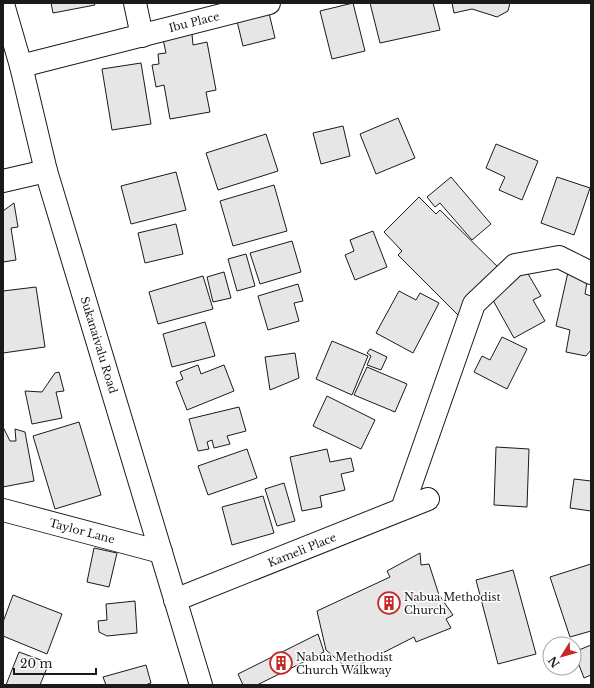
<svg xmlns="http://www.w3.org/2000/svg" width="594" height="688" viewBox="0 0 594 688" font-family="'Libre Baskerville',serif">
<rect width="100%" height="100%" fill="#fff"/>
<!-- building -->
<g fill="#e6e6e6" stroke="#1a1a1a">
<path d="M51 3H94L95 5 53 13Z"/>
<path d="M353 3 365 51 332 59 320 11Z"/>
<path d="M370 3H433L440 30 380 43Z"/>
<path d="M452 3H510L508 11 497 17 488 14 472 9 454 13Z"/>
<path d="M268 9 275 38 243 46 236 17Z"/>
<path d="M192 34 193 45 207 42 216 90 206 92 210 112 170 119 164 85 156 87 152 65 159 64 158 54 166 53 163 39Z"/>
<path d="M141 63 151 124 112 130 102 69Z"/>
<path d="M398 118 415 158 376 174 360 134Z"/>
<path d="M343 126 350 156 321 164 313 133Z"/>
<path d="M266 134 278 171 218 190 206 153Z"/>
<path d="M496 144 538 161 522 200 499 190 505 177 486 168Z"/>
<path d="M176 172 186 210 131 224 121 186Z"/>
<path d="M451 177 491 224 472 240 440 203 435 207 427 197Z"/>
<path d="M557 177 590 188 574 235 541 223Z"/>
<path d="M274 185 287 231 233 246 220 201Z"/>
<path d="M419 197 436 214 440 210 504 273 460 317 398 255 402 251 384 232Z"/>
<path d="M14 203 18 227 11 228 16 260 3 262V211Z"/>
<path d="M176 224 183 254 145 263 138 233Z"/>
<path d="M373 231 387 267 355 280 345 255 354 251 350 240Z"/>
<path d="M292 241 301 272 260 284 250 253Z"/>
<path d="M246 254 255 286 237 291 228 259Z"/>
<path d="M224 272 231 298 213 302 207 277Z"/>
<path d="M527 272 541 296 533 300 545 321 514 338 489 293Z"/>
<path d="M568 272 588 276 585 294 591 296V350L586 356 566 352 570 330 556 326Z"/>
<path d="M203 276 213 309 158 324 149 292Z"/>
<path d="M298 284 303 301 294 303 299 321 268 330 258 296Z"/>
<path d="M36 287 45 347 3 353V291Z"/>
<path d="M399 291 416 300 420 293 439 303 413 353 376 333Z"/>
<path d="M205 322 215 356 172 367 163 334Z"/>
<path d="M502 337 527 349 507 389 474 372 482 356 490 360Z"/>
<path d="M332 341 368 356 352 395 316 379Z"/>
<path d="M370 349 387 357 381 370 367 365 371 356 367 353Z"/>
<path d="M295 353 299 378 270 390 265 357Z"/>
<path d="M198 365 201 374 224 365 234 391 187 410 176 382 183 379 180 372Z"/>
<path d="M367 367 407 384 395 412 354 395Z"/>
<path d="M59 372 64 391 56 392 62 418 32 424 25 391 42 392 55 373Z"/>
<path d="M327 396 375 420 361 449 313 426Z"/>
<path d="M239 407 246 431 227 436 230 444 214 448 212 440 207 442 209 449 198 451 189 419Z"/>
<path d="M79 422 101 495 55 509 33 436Z"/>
<path d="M3 427 10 441H16L15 429 25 432 34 481 3 487Z"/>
<path d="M496 447 529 449 527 507 494 505Z"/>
<path d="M247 449 257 478 208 495 198 466Z"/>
<path d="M327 449 330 462 351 458 354 471 341 474 345 490 320 496 322 507 302 511 290 457Z"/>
<path d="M574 479 591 481V511L570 508Z"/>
<path d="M284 483 295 521 277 526 265 489Z"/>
<path d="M263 496 274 533 232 545 222 507Z"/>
<path d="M94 548 117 553 109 587 87 582Z"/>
<path d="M420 553 421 565 429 564 439 595 453 615 446 619 451 628 416 642 414 637 349 670 326 650 317 611 390 577 387 571Z"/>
<path d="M591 564V631L570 637 550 577Z"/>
<path d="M513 570 536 654 498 664 476 580Z"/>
<path d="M13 595 62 614 47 654 3 636V622Z"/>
<path d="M135 601 137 633 107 636 99 632 98 621 107 620 106 604Z"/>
<path d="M318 634 324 652 257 685H243L238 674Z"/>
<path d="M591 645V675L584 678 574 652Z"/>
<path d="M19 652 49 663 40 685H6Z"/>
<path d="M146 665 151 683 145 685H106L103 677Z"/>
</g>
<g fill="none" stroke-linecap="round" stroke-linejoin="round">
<!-- minor casing -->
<g stroke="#1a1a1a" stroke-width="24">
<g id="minor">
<path d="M135 3 142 36"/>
<path d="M21 66 269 3"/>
<path d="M3 181 46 171"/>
<path d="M402 509 474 304 515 265 559 257 591 273"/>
<path d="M3 510 161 552"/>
<path d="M175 600 428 499"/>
</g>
</g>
<!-- secondary casing -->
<g stroke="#1a1a1a" stroke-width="24">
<path id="secondary" d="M3 4 21 66 46 171 201 685"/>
</g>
<!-- minor -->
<use href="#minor" stroke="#fff" stroke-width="22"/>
<!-- secondary -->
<use href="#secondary" stroke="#fff" stroke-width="22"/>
</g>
<!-- icons -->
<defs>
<g id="building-ring" transform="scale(1.15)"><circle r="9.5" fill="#fff" stroke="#c62828" stroke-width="1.5"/><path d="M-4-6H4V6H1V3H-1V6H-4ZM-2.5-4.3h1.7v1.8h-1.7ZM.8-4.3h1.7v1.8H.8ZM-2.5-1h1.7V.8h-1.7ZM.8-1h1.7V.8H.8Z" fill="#c62828"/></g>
</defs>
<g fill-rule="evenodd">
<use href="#building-ring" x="389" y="603"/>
<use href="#building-ring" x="281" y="663"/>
</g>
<g text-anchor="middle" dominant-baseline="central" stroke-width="3" stroke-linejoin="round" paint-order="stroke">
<!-- street labels -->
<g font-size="11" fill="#1a1a1a" stroke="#fff">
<text transform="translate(194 22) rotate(-14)">Ibu Place</text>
<text transform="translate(99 345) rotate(73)">Sukanaivalu Road</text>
<text transform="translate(82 531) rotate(15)">Taylor Lane</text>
<text transform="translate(302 550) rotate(-22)">Kameli Place</text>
</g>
<!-- poi labels -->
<g font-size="11" fill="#1a1a1a" stroke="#fff" text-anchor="start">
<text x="404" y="597">Nabua Methodist<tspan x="404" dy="13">Church</tspan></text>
<text x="296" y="657">Nabua Methodist<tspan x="296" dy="13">Church Walkway</tspan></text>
</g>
</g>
<!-- border -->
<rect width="594" height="688" fill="none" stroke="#1a1a1a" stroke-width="8"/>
<!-- north arrow -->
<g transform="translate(562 656) rotate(233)"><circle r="19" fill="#ffffff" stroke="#a3a3a3"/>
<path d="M0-3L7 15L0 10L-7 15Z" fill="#c62828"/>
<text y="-6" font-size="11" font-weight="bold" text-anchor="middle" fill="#1a1a1a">N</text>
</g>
<!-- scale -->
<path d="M14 668v6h82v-6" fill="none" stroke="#1a1a1a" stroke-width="2"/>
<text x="20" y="668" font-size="12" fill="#1a1a1a" stroke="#ffffff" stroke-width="3" paint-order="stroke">20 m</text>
</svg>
